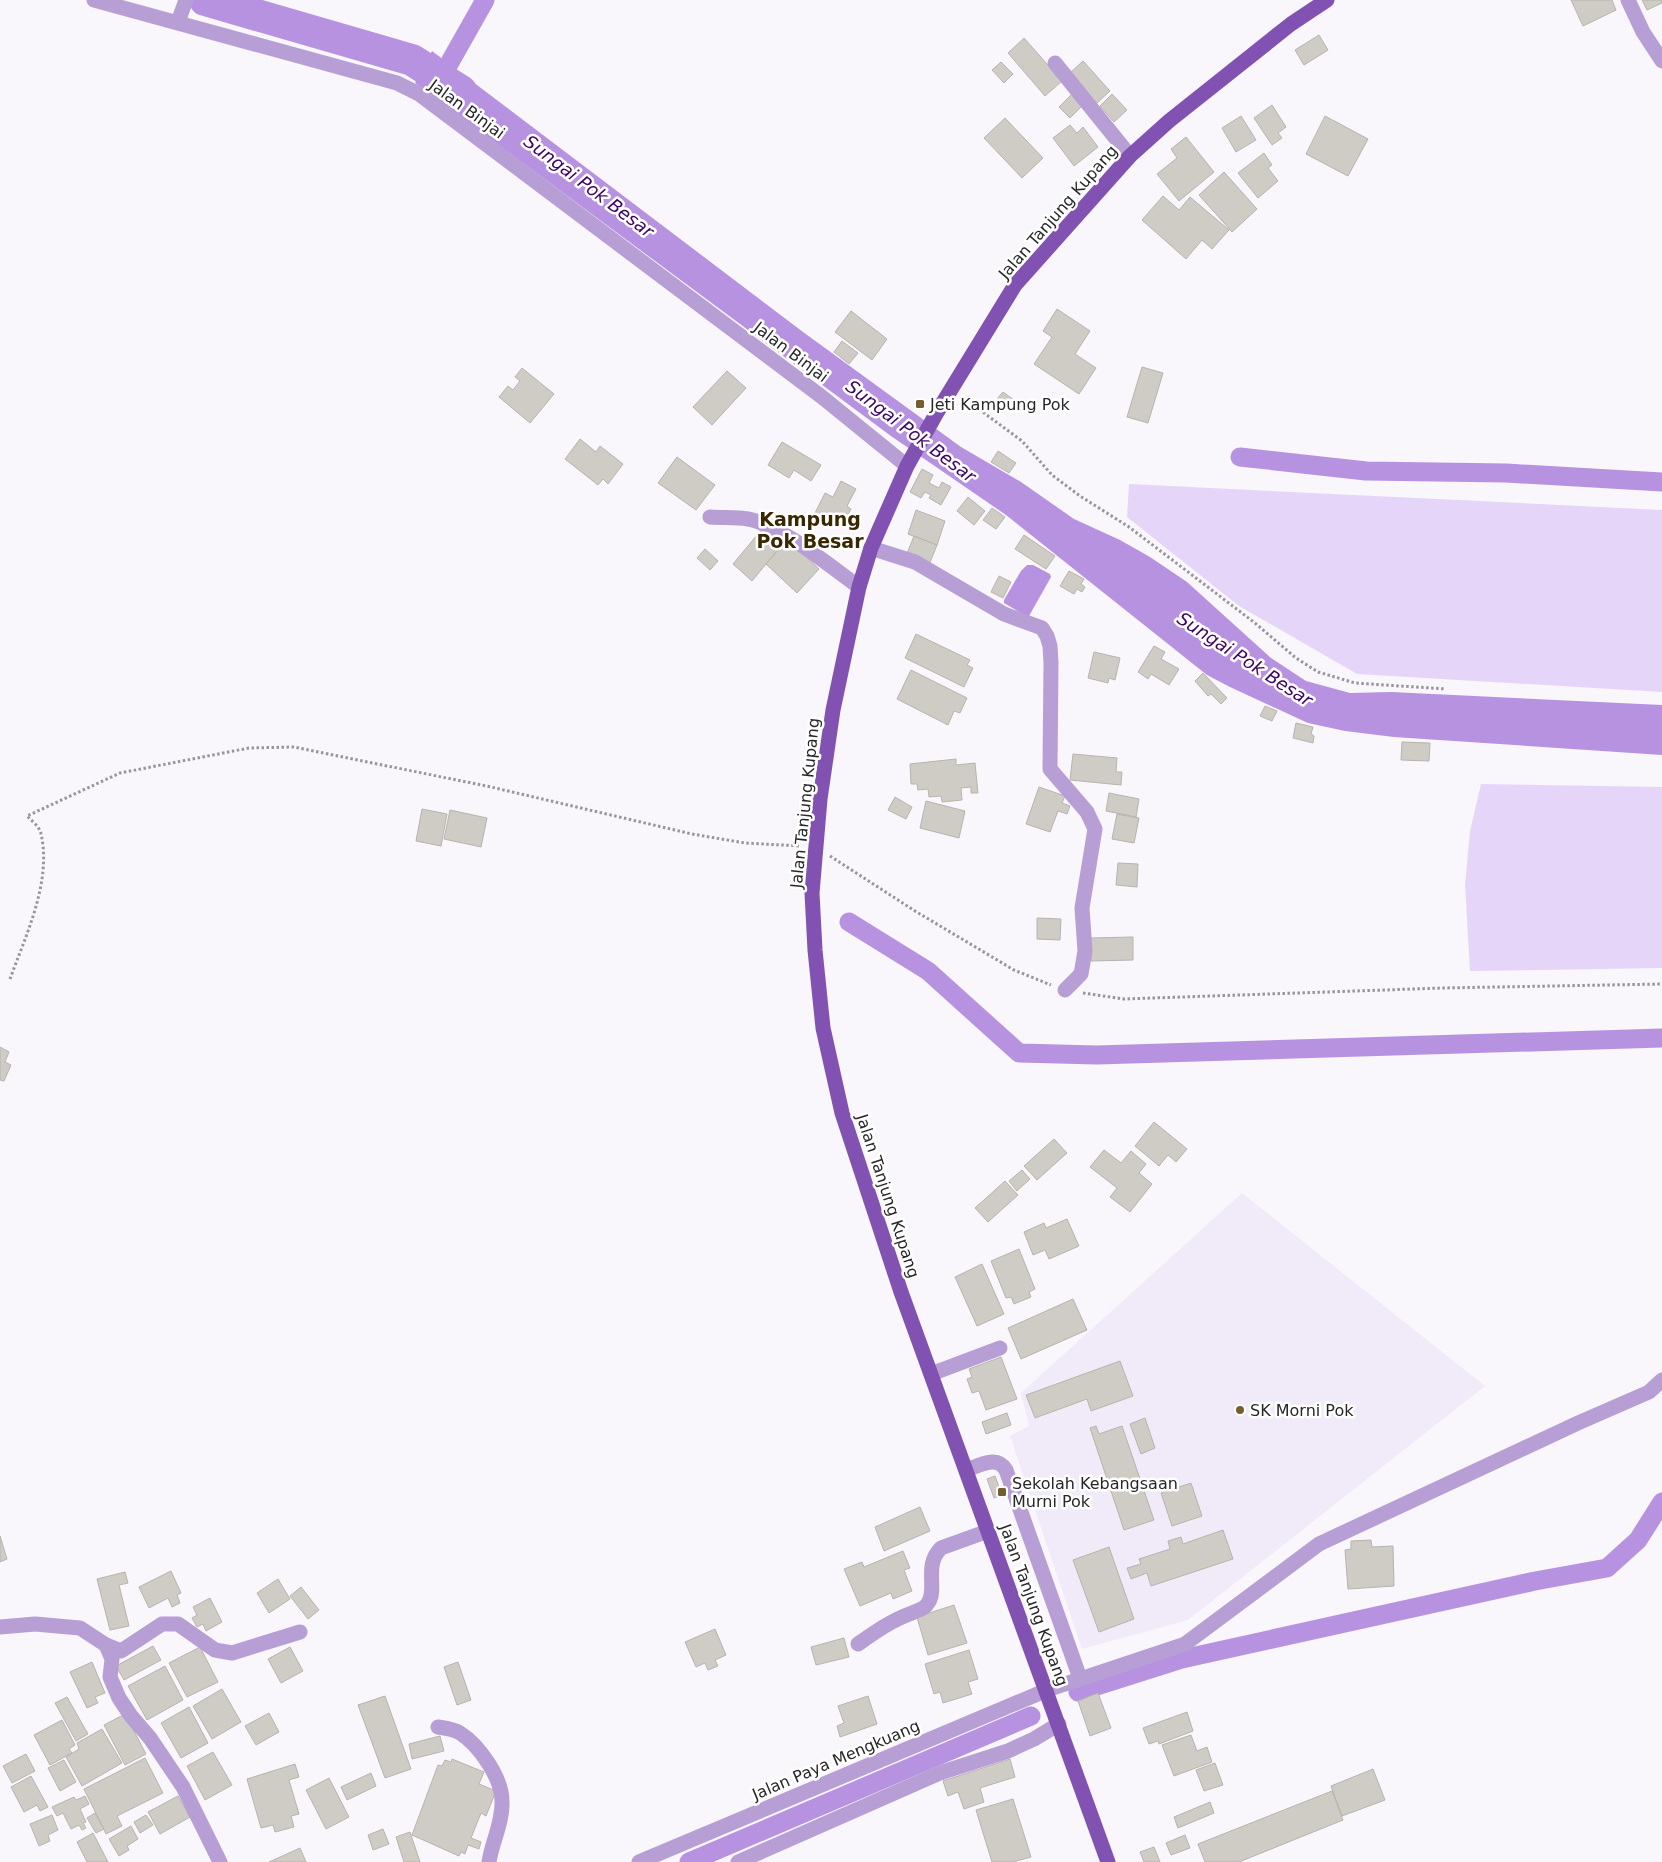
<svg xmlns="http://www.w3.org/2000/svg" width="1662" height="1862" viewBox="0 0 1662 1862" font-family="'DejaVu Sans',sans-serif">
<rect width="100%" height="100%" fill="#f9f6fc"/>
<!-- built -->
<path fill="#f1ebf9" d="M1242 1193 1485 1386 1188 1620 1082 1649 1010 1436 1029 1426 1021 1393Z"/>
<!-- green -->
<g fill="#e5d6f9">
<path d="M1129 484 1662 510V692L1357 674 1239 606 1127 517Z"/>
<path d="M1481 784 1662 787V968L1470 971 1465 885 1470 831Z"/>
</g>
<!-- water -->
<g fill="#b692e0">
<path d="M432 51 803 332 961 447 1021 482 1074 519 1120 540 1150 557 1187 582 1271 658 1306 681 1350 693 1391 692 1662 705V755L1394 737 1345 731 1308 723 1230 687 1207 675 1006 515 891 436 415 83Z"/>
<path d="M1027 565H1033L1050 574 1051 577 1029 616H1026L1004 603V600L1021 571Z"/>
</g>
<g fill="none" stroke-linecap="round" stroke-linejoin="round">
<!-- canal -->
<g stroke="#b692e0" stroke-width="19">
<path d="M441 78 485 0"/>
<path d="M1240 457 1366 471 1506 473 1662 482"/>
<path d="M849 922 928 971 1019 1053 1097 1055 1662 1038"/>
<path d="M1078 1692 1182 1659 1535 1581 1607 1568 1638 1540 1662 1502"/>
<path d="M689 1862 1031 1716"/>
</g>
<!-- river -->
<path stroke="#b692e0" stroke-width="32" d="M205 0 412 60 461 91"/>
</g>
<!-- building -->
<g fill="#cfccc6" stroke="#b7b4ae">
<path d="M1571 0H1612L1616 10 1583 26Z"/>
<path d="M1642 0H1662V3L1647 10Z"/>
<path d="M1319 35 1328 50 1304 65 1295 50Z"/>
<path d="M1024 38 1062 81 1045 96 1008 53Z"/>
<path d="M1083 61 1110 91 1096 104 1069 74Z"/>
<path d="M1001 62 1013 74 1004 83 992 70Z"/>
<path d="M1073 93 1084 104 1070 118 1059 107Z"/>
<path d="M1112 94 1127 110 1114 122 1100 106Z"/>
<path d="M1272 105 1286 127 1278 133 1282 138 1272 145 1254 118Z"/>
<path d="M1241 116 1256 140 1236 152 1222 128Z"/>
<path d="M1325 116 1368 139 1348 176 1306 154Z"/>
<path d="M1005 118 1043 158 1022 178 984 138Z"/>
<path d="M1070 125 1077 133 1083 127 1098 147 1074 166 1053 138Z"/>
<path d="M1186 137 1214 172 1179 201 1157 174 1177 158 1171 149Z"/>
<path d="M1264 153 1272 165 1268 168 1278 181 1258 198 1238 173Z"/>
<path d="M1224 172 1257 209 1232 232 1199 195Z"/>
<path d="M1163 196 1179 210 1190 197 1229 230 1212 249 1202 240 1186 259 1142 220Z"/>
<path d="M1057 309 1090 331 1075 354 1096 368 1079 394 1034 364 1052 337 1043 331Z"/>
<path d="M851 311 887 339 872 360 835 332Z"/>
<path d="M842 341 858 353 849 364 834 352Z"/>
<path d="M1142 367 1163 373 1148 423 1127 417Z"/>
<path d="M522 368 554 394 530 423 499 397 508 386 513 390 520 381 515 377Z"/>
<path d="M727 371 746 388 712 425 693 407Z"/>
<path d="M1003 392 1014 400 1008 408 996 400Z"/>
<path d="M580 439 596 452 600 446 623 464 608 484 603 479 598 485 565 459Z"/>
<path d="M782 442 821 465 811 481 794 470 789 478 768 465Z"/>
<path d="M998 451 1016 463 1009 473 991 462Z"/>
<path d="M677 457 715 485 696 510 658 483Z"/>
<path d="M922 469 933 475 929 483 939 488 942 482 951 487 941 505 929 498 931 495 925 492 921 498 910 492Z"/>
<path d="M841 481 856 489 847 506 851 509 842 527 815 513 825 493 833 497Z"/>
<path d="M968 497 985 511 974 525 957 511Z"/>
<path d="M992 508 1005 517 996 529 983 520Z"/>
<path d="M916 510 945 521 937 545 908 534Z"/>
<path d="M762 529 781 546 752 581 733 564Z"/>
<path d="M1024 535 1055 556 1046 569 1015 549Z"/>
<path d="M914 536 937 545 929 565 906 556Z"/>
<path d="M788 539 819 569 797 593 766 564Z"/>
<path d="M705 549 718 561 710 570 697 558Z"/>
<path d="M1069 571 1084 579 1081 584 1085 587 1082 592 1077 589 1074 594 1060 586Z"/>
<path d="M999 576 1011 582 1003 598 991 592Z"/>
<path d="M916 634 970 660 967 665 973 668 964 687 905 658Z"/>
<path d="M1154 646 1165 652 1161 659 1179 669 1169 685 1151 674 1148 679 1138 672Z"/>
<path d="M1094 652 1120 658 1115 680 1109 678 1108 683 1088 678Z"/>
<path d="M911 670 967 698 960 713 954 711 948 725 897 699Z"/>
<path d="M1203 673 1227 698 1221 704 1211 694 1208 696 1195 681Z"/>
<path d="M1265 706 1277 711 1272 721 1260 716Z"/>
<path d="M1296 723 1313 727 1311 734 1314 736 1313 743 1293 738Z"/>
<path d="M1402 742 1430 743 1429 761 1401 760Z"/>
<path d="M1073 754 1117 758 1116 772H1122L1121 785 1070 780Z"/>
<path d="M956 759V765L975 763 978 793H971V787L961 788 962 800 942 802 941 796 929 797 928 789 918 790 917 784H911L910 764Z"/>
<path d="M1039 787 1065 796 1062 803 1070 806 1067 814 1058 811 1050 832 1026 824Z"/>
<path d="M1109 793 1139 799 1136 817 1106 811Z"/>
<path d="M895 797 912 807 906 819 888 810Z"/>
<path d="M926 801 965 811 959 838 920 828Z"/>
<path d="M422 809 447 814 441 846 416 841Z"/>
<path d="M450 810 487 818 481 847 444 839Z"/>
<path d="M1117 814 1139 818 1134 843 1112 839Z"/>
<path d="M1118 863 1138 864 1137 887 1116 885Z"/>
<path d="M1037 918 1061 919 1060 940 1037 939Z"/>
<path d="M1133 937V960L1091 961 1090 938Z"/>
<path d="M0 1047 9 1052 5 1062 11 1065 4 1081 0 1080Z"/>
<path d="M1154 1122 1187 1149 1176 1162 1168 1155 1159 1166 1135 1146Z"/>
<path d="M1054 1139 1067 1153 1037 1180 1024 1166Z"/>
<path d="M1104 1150 1121 1163 1131 1151 1146 1164 1139 1173 1152 1184 1130 1212 1110 1197 1117 1188 1090 1167Z"/>
<path d="M1022 1170 1030 1179 1017 1191 1009 1181Z"/>
<path d="M1005 1181 1018 1195 988 1222 975 1208Z"/>
<path d="M1067 1219 1079 1246 1049 1259 1045 1250 1033 1255 1024 1232 1044 1223 1046 1228Z"/>
<path d="M1019 1249 1035 1289 1029 1292 1031 1297 1014 1304 1011 1297 1006 1298 991 1261Z"/>
<path d="M982 1264 1004 1314 977 1326 955 1277Z"/>
<path d="M1073 1299 1087 1330 1021 1359 1008 1328Z"/>
<path d="M1001 1357 1017 1399 986 1410 979 1391 972 1393 967 1379 972 1377 969 1369Z"/>
<path d="M1120 1361 1133 1396 1091 1411 1087 1399 1035 1418 1026 1395Z"/>
<path d="M1007 1413 1011 1425 986 1434 982 1422Z"/>
<path d="M1145 1418 1155 1448 1141 1454 1130 1424Z"/>
<path d="M1096 1426 1099 1434 1122 1426 1154 1520 1124 1530 1090 1428Z"/>
<path d="M995 1476 1002 1495 994 1498 987 1479Z"/>
<path d="M1191 1483 1202 1516 1172 1526 1161 1493Z"/>
<path d="M920 1507 930 1531 884 1551 875 1527Z"/>
<path d="M1223 1530 1233 1559 1151 1586 1147 1573 1131 1579 1127 1568 1141 1564 1139 1559 1170 1549 1168 1541 1181 1537 1183 1544Z"/>
<path d="M0 1536 7 1559 0 1562Z"/>
<path d="M1371 1540 1372 1547 1393 1546 1394 1586 1348 1589 1345 1550 1351 1549V1541Z"/>
<path d="M1109 1547 1134 1619 1099 1632 1073 1560Z"/>
<path d="M903 1551 910 1568 904 1570 912 1591 893 1599 891 1593 860 1606 844 1569 862 1562 864 1567Z"/>
<path d="M171 1571 181 1593 177 1595 180 1603 172 1607 168 1598 149 1608 139 1587Z"/>
<path d="M125 1572 128 1583 119 1585 129 1626 110 1630 97 1579Z"/>
<path d="M278 1579 290 1599 269 1613 257 1593Z"/>
<path d="M301 1587 319 1610 308 1619 290 1596Z"/>
<path d="M210 1598 222 1622 206 1631 203 1624 197 1627 192 1618 197 1615 193 1607Z"/>
<path d="M954 1605 967 1643 928 1655 917 1617Z"/>
<path d="M715 1629 726 1655 715 1660 718 1666 708 1670 705 1663 696 1667 685 1642Z"/>
<path d="M844 1638 849 1657 816 1665 811 1647Z"/>
<path d="M153 1646 161 1660 124 1680 116 1666Z"/>
<path d="M200 1647 218 1682 187 1697 169 1663Z"/>
<path d="M290 1647 303 1671 281 1683 268 1659Z"/>
<path d="M969 1650 978 1679 968 1682 972 1694 943 1703 940 1692 934 1694 925 1664Z"/>
<path d="M92 1662 105 1693 95 1697 98 1703 87 1708 70 1672Z"/>
<path d="M458 1662 471 1700 457 1705 444 1667Z"/>
<path d="M165 1666 183 1700 147 1720 128 1686Z"/>
<path d="M222 1689 241 1722 212 1739 193 1706Z"/>
<path d="M1098 1693 1111 1728 1090 1736 1078 1701Z"/>
<path d="M385 1696 411 1769 385 1778 358 1705Z"/>
<path d="M868 1696 877 1724 840 1737 837 1726 844 1723 838 1706Z"/>
<path d="M67 1697 88 1734 76 1741 55 1703Z"/>
<path d="M189 1707 208 1743 181 1758 161 1723Z"/>
<path d="M1187 1712 1193 1731 1159 1744 1158 1741 1149 1744 1143 1728Z"/>
<path d="M269 1713 279 1732 256 1745 245 1726Z"/>
<path d="M125 1714 146 1754 125 1765 104 1725Z"/>
<path d="M62 1720 75 1745 69 1749 72 1753 50 1765 34 1735Z"/>
<path d="M102 1729 122 1763 82 1786 66 1757 79 1749 77 1743Z"/>
<path d="M1191 1735 1197 1751 1207 1747 1212 1762 1174 1776 1162 1745Z"/>
<path d="M440 1736 444 1751 412 1759 409 1744Z"/>
<path d="M213 1752 232 1785 205 1800 187 1766Z"/>
<path d="M26 1754 35 1771 12 1783 3 1766Z"/>
<path d="M145 1758 163 1793 117 1816 122 1826 106 1834 84 1789Z"/>
<path d="M452 1759 484 1772 479 1784 496 1791 486 1816 481 1813 471 1838 481 1842 479 1849 468 1845 465 1854 461 1852 459 1856 412 1835 438 1765 442 1766 445 1760 451 1762Z"/>
<path d="M1010 1759 1015 1777 980 1788 984 1802 964 1809 958 1792 948 1796 943 1781Z"/>
<path d="M64 1760 76 1782 60 1791 48 1768Z"/>
<path d="M1215 1763 1223 1785 1204 1791 1196 1770Z"/>
<path d="M295 1764 299 1777 289 1780 299 1814 291 1816 294 1827 275 1832 273 1825 261 1828 247 1779Z"/>
<path d="M1373 1769 1385 1800 1342 1816 1331 1786Z"/>
<path d="M371 1773 376 1786 347 1800 341 1787Z"/>
<path d="M31 1776 48 1807 40 1811 37 1805 24 1812 11 1787Z"/>
<path d="M329 1778 349 1817 326 1829 306 1790Z"/>
<path d="M1332 1791 1343 1820 1239 1862H1205L1198 1844Z"/>
<path d="M85 1796 89 1804 80 1809 86 1822 83 1823 86 1828 82 1830 79 1825 71 1829 63 1813 57 1816 52 1807 74 1797 76 1800Z"/>
<path d="M178 1796 190 1817 160 1834 148 1812Z"/>
<path d="M1013 1799 1031 1857 1013 1862H992L976 1810Z"/>
<path d="M1210 1802 1214 1813 1178 1828 1174 1817Z"/>
<path d="M95 1813 104 1829 96 1833 87 1818Z"/>
<path d="M52 1815 58 1830 48 1835 50 1841 39 1846 30 1824Z"/>
<path d="M146 1815 153 1825 140 1833 134 1822Z"/>
<path d="M131 1826 138 1839 127 1846 129 1850 119 1856 109 1839Z"/>
<path d="M383 1829 389 1844 373 1850 368 1835Z"/>
<path d="M410 1832 420 1862H404L396 1837Z"/>
<path d="M93 1833 108 1862H87L77 1842Z"/>
<path d="M1185 1835 1190 1848 1171 1855 1166 1843Z"/>
<path d="M1154 1847 1160 1862H1144L1140 1852Z"/>
<path d="M300 1848 306 1862H269Z"/>
</g>
<g fill="none" stroke-linecap="round" stroke-linejoin="round">
<!-- path -->
<g stroke="#99969b" stroke-width="3" stroke-dasharray="2.5 2.5" stroke-linecap="butt">
<path d="M960 403 980 410 1022 441 1052 475 1080 496 1129 527 1255 623 1296 658 1318 672 1355 683 1446 689"/>
<path d="M830 856 915 911 1014 970 1051 985"/>
<path d="M10 979C26 935 52 881 41 834 40 827 32 821 27 816L120 773 249 748 294 747 491 787 692 834 745 843 801 846"/>
<path d="M1083 993 1124 999 1442 988 1662 984"/>
</g>
<!-- minor -->
<g stroke="#b79fd5" stroke-width="15">
<path d="M94 0 397 83 419 94 822 397 907 466"/>
<path d="M1628 0 1643 32 1662 61"/>
<path d="M178 22 186 0"/>
<path d="M1055 63 1130 156"/>
<path d="M710 517C722 518 736 517 748 519 781 525 831 567 859 587"/>
<path d="M871 548 915 562 1004 614 1042 628 1047 636 1050 646 1051 663 1050 769 1087 812 1095 829 1082 908 1085 951 1081 974 1065 990"/>
<path d="M931 1374 1000 1348"/>
<path d="M966 1470C979 1466 997 1454 1006 1470L1080 1678"/>
<path d="M0 1627 35 1624 80 1628 106 1645 112 1659 110 1677 119 1698 131 1716 150 1738 183 1787 220 1862"/>
<path d="M858 1644C875 1632 892 1620 912 1613 918 1610 925 1609 928 1603 938 1589 923 1566 941 1548L988 1531"/>
<path d="M106 1645 121 1651 162 1624H178L215 1650 232 1653 300 1632"/>
<path d="M438 1727C445 1728 454 1729 460 1733 479 1745 502 1778 502 1801 503 1822 492 1842 489 1862"/>
<path d="M639 1862 1047 1690 1185 1644 1319 1544 1578 1423 1649 1392 1662 1380"/>
<path d="M738 1862 940 1773 1008 1751 1034 1739 1059 1724"/>
</g>
<!-- major -->
<path stroke="#8152b2" stroke-width="15" d="M1108 1862 901 1292 842 1113 823 1028 815 950 812 893 820 799 833 710 859 587 871 548 907 466 936 414 1015 285 1130 156 1169 121 1291 24 1327 0"/>
</g>
<!-- markers -->
<g fill="#745e2e" stroke="#fff" stroke-width="2">
<rect x="915" y="399" width="10" height="10" rx="2.5"/>
<circle cx="1240" cy="1410" r="5"/>
<rect x="997" y="1487" width="10" height="10" rx="2.5"/>
</g>
<g text-anchor="middle" dominant-baseline="central" stroke-width="5" stroke-linejoin="round" paint-order="stroke">
<!-- street labels -->
<g font-size="16" fill="#272628" stroke="#fff">
<text transform="translate(467 109) rotate(36)">Jalan Binjai</text>
<text transform="translate(1058 212) rotate(-49)">Jalan Tanjung Kupang</text>
<text transform="translate(791 352) rotate(37)">Jalan Binjai</text>
<text transform="translate(805 803) rotate(-84)">Jalan Tanjung Kupang</text>
<text transform="translate(888 1196) rotate(72)">Jalan Tanjung Kupang</text>
<text transform="translate(1034 1605) rotate(70)">Jalan Tanjung Kupang</text>
<text transform="translate(836 1760) rotate(-23)">Jalan Paya Mengkuang</text>
</g>
<!-- poi labels -->
<g font-size="16" fill="#272628" stroke="#fff" text-anchor="start">
<text x="930" y="404">Jeti Kampung Pok</text>
<text x="1250" y="1410">SK Morni Pok</text>
<text x="1012" y="1483">Sekolah Kebangsaan<tspan x="1012" dy="18">Murni Pok</tspan></text>
</g>
<!-- water labels -->
<g font-size="18" font-style="italic" fill="#3d0464" stroke="#fff">
<text transform="translate(589 186) rotate(37)">Sungai Pok Besar</text>
<text transform="translate(911 431) rotate(37)">Sungai Pok Besar</text>
<text transform="translate(1245 659) rotate(33)">Sungai Pok Besar</text>
</g>
<!-- quarter labels -->
<g font-size="19" font-weight="bold" fill="#382700" stroke="#fff">
<text x="810" y="519">Kampung<tspan x="810" dy="22">Pok Besar</tspan></text>
</g>
</g>
</svg>
